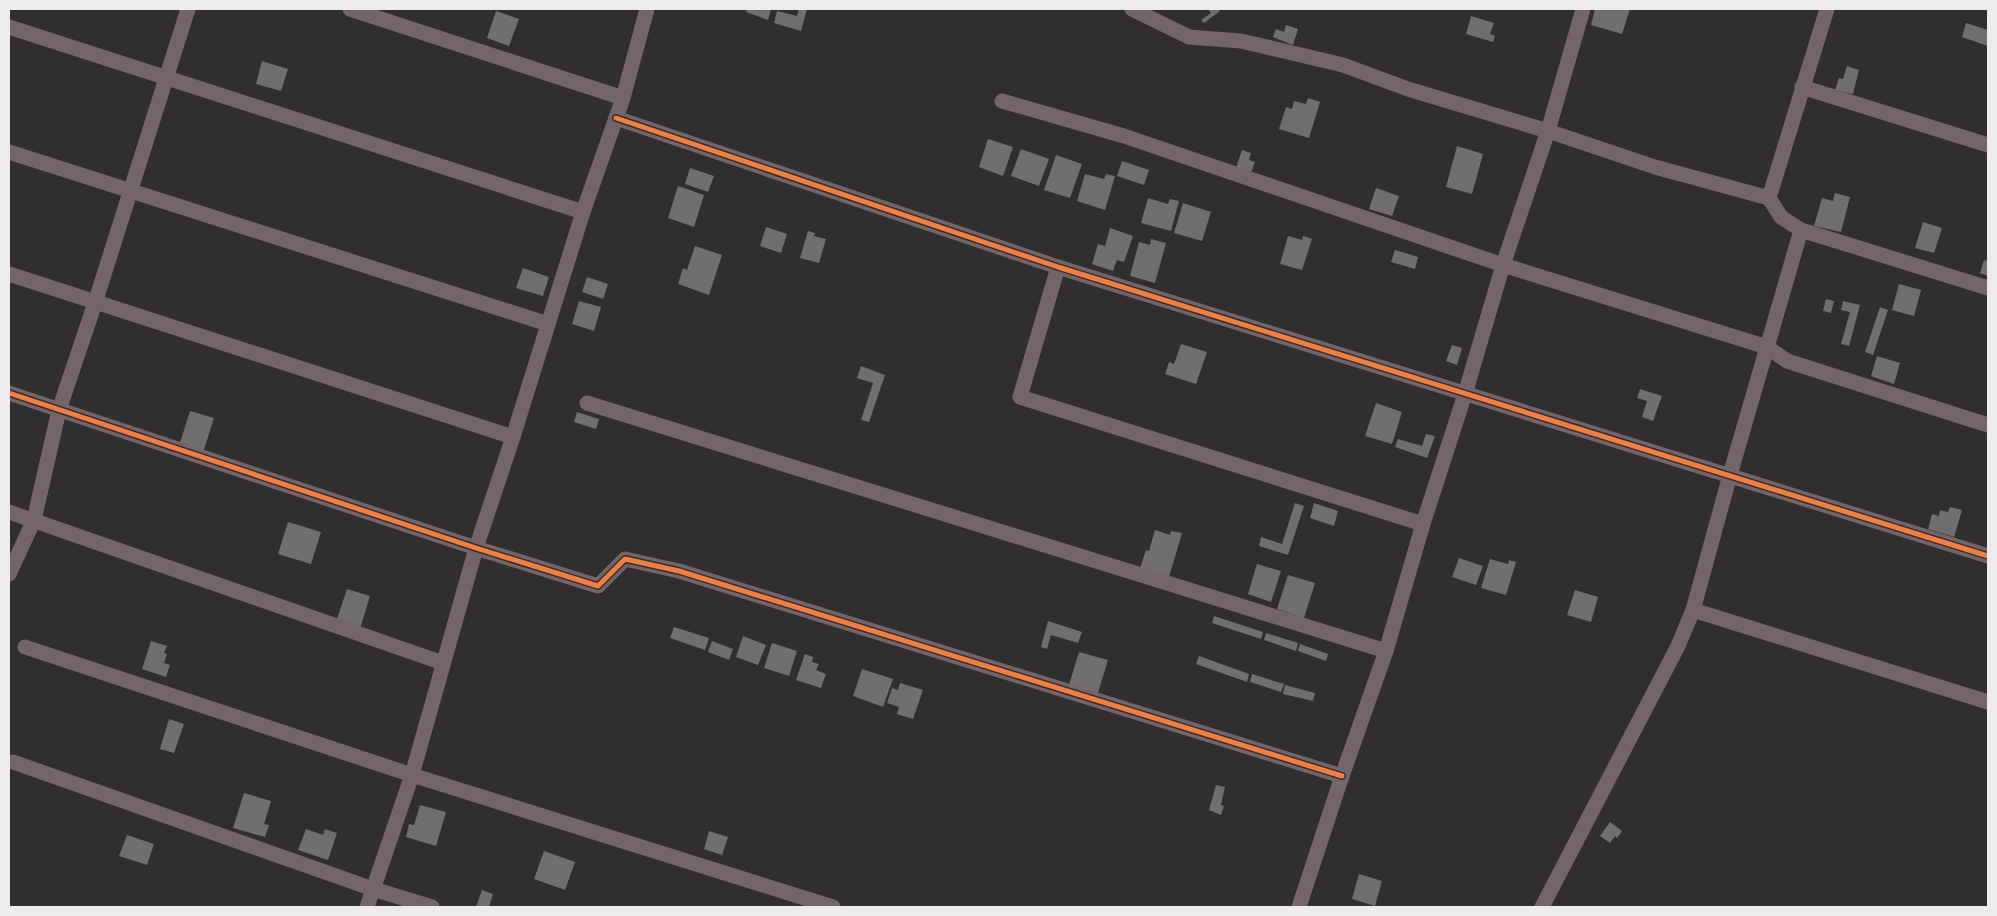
<svg xmlns="http://www.w3.org/2000/svg" width="1997" height="916" viewBox="0 0 1997 916" font-family="Ubuntu,sans-serif">
<rect width="100%" height="100%" fill="#312e2f"/>
<!-- building -->
<g fill="#706e6f">
<path d="M747 9H771L768 20 746 12Z"/>
<path d="M799 9H807L801 31 774 23 777 11 797 16Z"/>
<path d="M1208 9H1218L1220 11 1204 23 1201 20 1211 13Z"/>
<path d="M1595 9H1630L1622 34 1591 25Z"/>
<path d="M496 11 519 19 509 46 487 38Z"/>
<path d="M1471 16 1494 23 1490 34 1495 36 1493 42 1466 34Z"/>
<path d="M1966 23 1988 30V46L1962 37Z"/>
<path d="M1286 25 1298 29 1293 45 1273 37 1276 29 1284 32Z"/>
<path d="M262 61 288 69 281 91 256 84Z"/>
<path d="M1847 66 1859 70 1853 94 1835 90 1839 78 1843 79Z"/>
<path d="M1308 98 1320 102 1309 138 1279 129 1286 107 1292 109 1294 101 1306 104Z"/>
<path d="M988 139 1013 147 1003 176 979 167Z"/>
<path d="M1457 146 1483 154 1472 194 1446 187Z"/>
<path d="M1021 149 1049 159 1039 186 1011 176Z"/>
<path d="M1242 150 1251 153 1249 160 1255 162 1251 173 1236 168Z"/>
<path d="M1056 155 1082 164 1070 198 1044 190Z"/>
<path d="M1122 161 1149 170 1144 185 1117 176Z"/>
<path d="M690 168 714 176 708 192 685 184Z"/>
<path d="M1085 174 1104 179 1106 174 1115 176 1105 210 1077 201Z"/>
<path d="M678 186 704 195 694 227 668 218Z"/>
<path d="M1376 188 1399 196 1392 216 1369 209Z"/>
<path d="M1835 193 1850 197 1841 232 1814 226 1822 198 1833 201Z"/>
<path d="M1148 198 1168 204 1170 199 1179 201 1171 231 1141 223Z"/>
<path d="M1183 203 1211 212 1202 241 1174 233Z"/>
<path d="M1923 222 1942 228 1934 253 1915 248Z"/>
<path d="M766 227 787 234 781 253 760 246Z"/>
<path d="M1110 228 1133 236 1124 262 1117 260 1113 271 1092 264 1098 244 1105 246Z"/>
<path d="M808 231 815 233 814 236 826 239 819 263 800 258Z"/>
<path d="M1288 236 1302 240 1303 236 1312 239 1302 270 1280 264Z"/>
<path d="M1151 239 1166 243 1155 283 1130 276 1139 242 1150 245Z"/>
<path d="M695 246 722 255 709 295 678 284 683 268 687 270Z"/>
<path d="M1395 250 1418 257 1415 269 1391 262Z"/>
<path d="M1984 260 1988 261V276L1980 273Z"/>
<path d="M523 268 549 277 543 296 516 288Z"/>
<path d="M587 277 608 284 603 299 582 292Z"/>
<path d="M1899 284 1921 290 1914 316 1892 310Z"/>
<path d="M1826 299 1834 301 1831 313 1823 311Z"/>
<path d="M579 301 601 307 594 331 572 324Z"/>
<path d="M1843 301 1860 305 1849 346 1841 344 1850 312 1841 310Z"/>
<path d="M1880 307 1888 310 1873 355 1865 352Z"/>
<path d="M1181 344 1207 352 1196 384 1165 374 1169 362 1174 364Z"/>
<path d="M1452 345 1462 348 1457 365 1446 361Z"/>
<path d="M1877 356 1900 363 1894 384 1871 376Z"/>
<path d="M861 366 885 375 869 422 861 420 873 383 857 378Z"/>
<path d="M1640 389 1662 396 1653 421 1642 417 1647 401 1637 398Z"/>
<path d="M1376 403 1402 412 1392 444 1365 436Z"/>
<path d="M190 411 214 418 202 456 178 449Z"/>
<path d="M577 412 599 419 596 429 574 422Z"/>
<path d="M1426 434 1435 436 1427 458 1395 447 1398 439 1422 446Z"/>
<path d="M1295 503 1304 506 1288 555 1259 546 1261 537 1282 544Z"/>
<path d="M1314 503 1338 511 1334 526 1310 518Z"/>
<path d="M1950 507 1962 510 1954 537 1928 529 1932 514 1939 516 1940 510 1948 512Z"/>
<path d="M288 522 321 532 311 564 278 554Z"/>
<path d="M1155 530 1170 535 1171 531 1182 533 1169 577 1140 568 1146 550 1149 551Z"/>
<path d="M1459 558 1483 566 1476 585 1452 577Z"/>
<path d="M1490 559 1508 564 1509 560 1516 562 1506 595 1481 588Z"/>
<path d="M1257 564 1281 571 1271 602 1248 594Z"/>
<path d="M1288 575 1315 583 1304 618 1277 609Z"/>
<path d="M347 589 370 596 360 629 336 622Z"/>
<path d="M1575 590 1598 597 1591 622 1567 615Z"/>
<path d="M1214 616 1263 632 1261 639 1212 623Z"/>
<path d="M1048 621 1082 632 1078 643 1051 635 1047 649 1041 647Z"/>
<path d="M674 627 709 638 705 650 670 638Z"/>
<path d="M1266 633 1298 643 1296 651 1264 640Z"/>
<path d="M743 636 766 645 758 665 736 657Z"/>
<path d="M151 641 167 646 164 653 167 654 164 663 170 665 166 677 142 669Z"/>
<path d="M712 641 733 649 729 660 708 652Z"/>
<path d="M772 643 797 651 789 676 764 668Z"/>
<path d="M1300 644 1328 654 1326 661 1298 651Z"/>
<path d="M1079 652 1108 660 1097 696 1068 688Z"/>
<path d="M805 654 813 657 812 662 819 664 816 670 826 674 821 688 796 680Z"/>
<path d="M1199 656 1249 674 1247 682 1196 664Z"/>
<path d="M862 669 893 679 883 707 853 696Z"/>
<path d="M1252 674 1284 684 1281 692 1250 682Z"/>
<path d="M900 683 923 690 913 719 897 714 899 707 887 703 892 688 898 690Z"/>
<path d="M1285 685 1315 693 1313 701 1283 694Z"/>
<path d="M169 719 184 724 174 753 160 749Z"/>
<path d="M1216 785 1225 787 1221 805 1224 806 1221 815 1209 810Z"/>
<path d="M244 793 271 801 264 824 269 825 265 837 233 828Z"/>
<path d="M420 805 446 812 436 846 406 837 409 824 414 825Z"/>
<path d="M1610 822 1622 831 1617 838 1615 836 1610 843 1600 836Z"/>
<path d="M306 829 323 835 325 829 337 833 328 860 298 850Z"/>
<path d="M709 831 728 837 722 855 704 849Z"/>
<path d="M127 835 154 844 147 865 119 856Z"/>
<path d="M544 851 575 862 565 890 534 879Z"/>
<path d="M1359 874 1382 881 1375 906 1352 899Z"/>
<path d="M482 890 493 894 489 907H476Z"/>
</g>
<g fill="none" stroke-linecap="round" stroke-linejoin="round">
<!-- minor -->
<g stroke="#73656b" stroke-width="15">
<path d="M350 9 623 98"/>
<path d="M1132 9 1189 37 1241 41 1343 65 1408 89 1548 131 1655 167 1769 198"/>
<path d="M9 27 583 212"/>
<path d="M1802 87 1988 145"/>
<path d="M1002 101 1124 136 1503 265 1767 347 1787 361 1988 425"/>
<path d="M616 118 1058 267 1988 556"/>
<path d="M9 152 548 324"/>
<path d="M1801 230 1988 288"/>
<path d="M1058 267 1020 397 1423 524"/>
<path d="M9 274 513 437"/>
<path d="M9 393 476 548 598 586 625 559 679 571 1342 776"/>
<path d="M587 403 1386 651"/>
<path d="M9 512 443 663"/>
<path d="M9 574 34 520 59 410 95 303 188 9"/>
<path d="M1693 610 1988 702"/>
<path d="M25 647 412 775 833 907"/>
<path d="M13 762 373 889 432 907"/>
<path d="M367 907 412 775 476 548 513 437 583 212 623 98 647 9"/>
<path d="M1299 907 1342 776 1386 651 1423 524 1465 394 1503 265 1548 131 1583 9"/>
<path d="M1542 907 1678 646 1693 610 1730 475 1801 230 1781 217 1769 198 1827 9"/>
</g>
<!-- cycleway casing -->
<g stroke="#322d2f" stroke-width="8">
<g id="cycleway">
<path d="M616 118 1058 267 1988 556"/>
<path d="M9 393 476 548 598 586 625 559 679 571 1342 776"/>
</g>
</g>
<!-- cycleway -->
<use href="#cycleway" stroke="#f27e40" stroke-width="5"/>
</g>
<!-- border -->
<rect width="1997" height="916" fill="none" stroke="#eeebed" stroke-width="20"/>
</svg>
